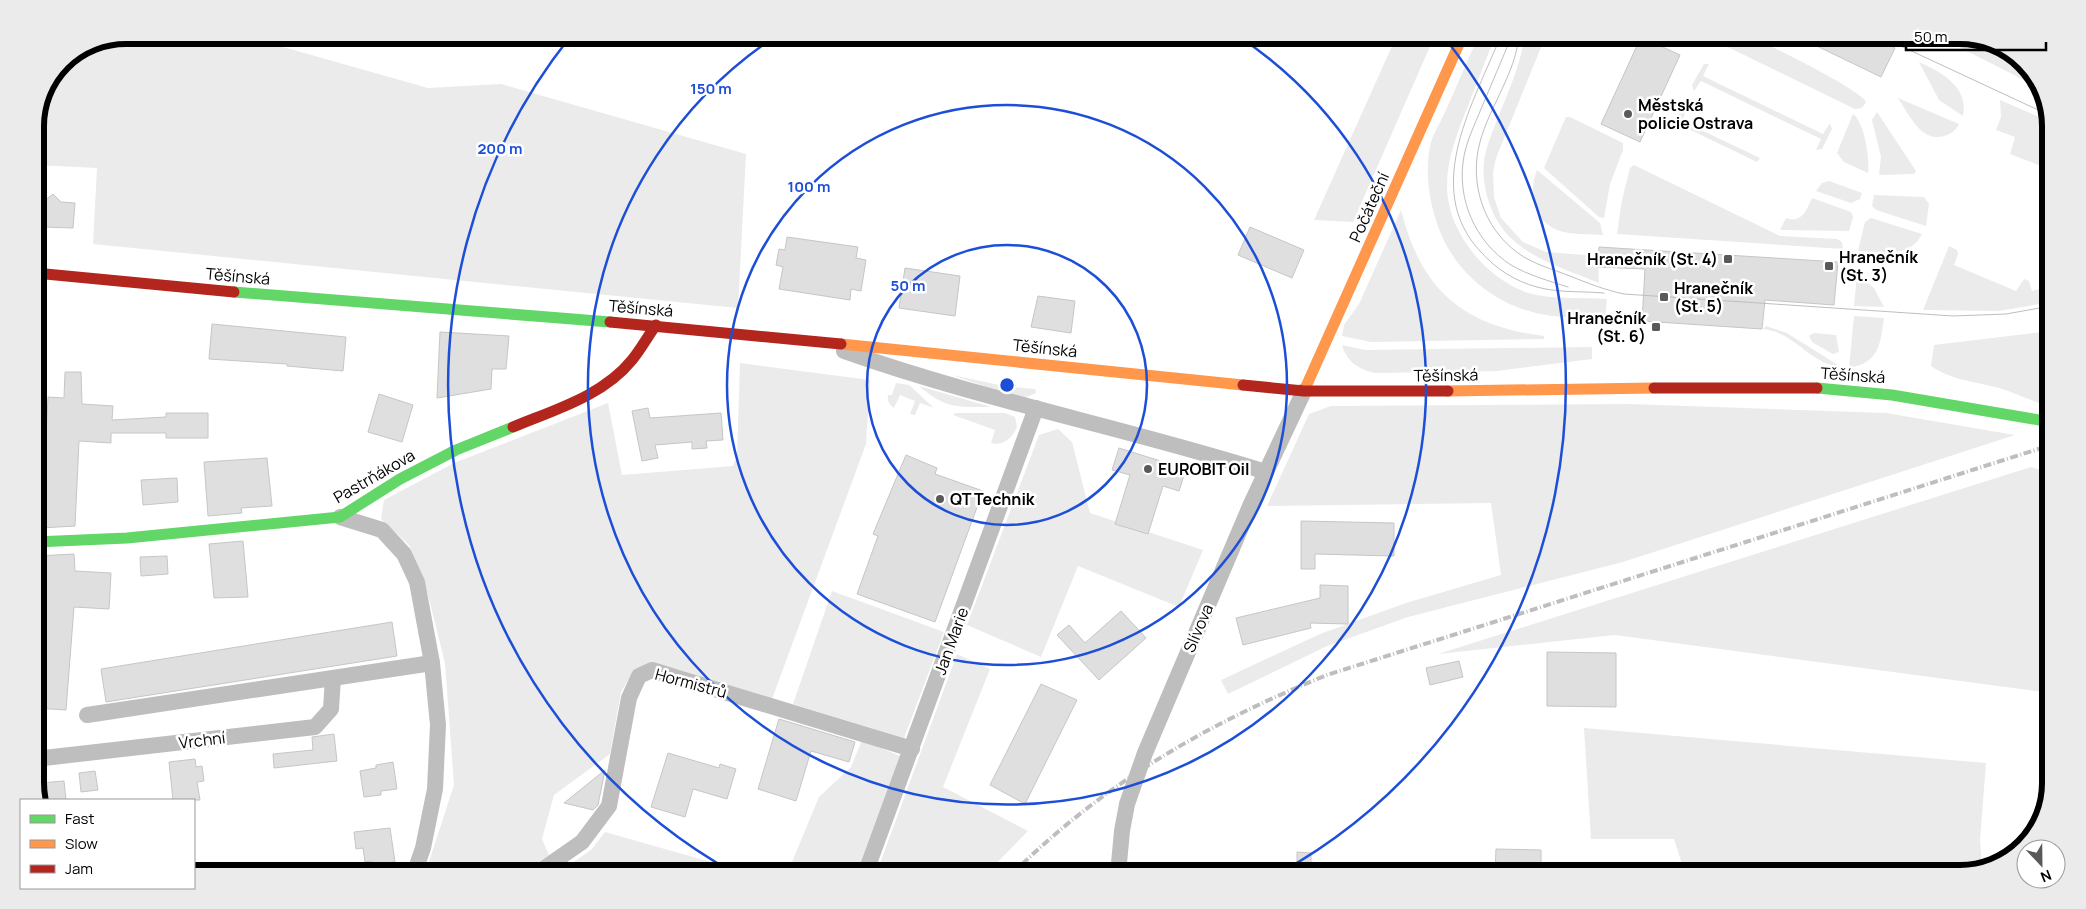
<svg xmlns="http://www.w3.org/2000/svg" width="2086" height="909" viewBox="0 0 2086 909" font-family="Manrope,sans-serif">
<rect width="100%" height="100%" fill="#fff"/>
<!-- green -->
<g fill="#ebebeb">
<path d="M126 35H241L428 88 501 84 746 154 738 308 93 244 97 168 35 165V120L62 61 91 42Z"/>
<path d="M1397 35H1435L1353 222 1314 220Z"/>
<path d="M1479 35H1496C1486 59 1477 82 1468 106 1447 158 1433 199 1470 249 1483 267 1503 283 1523 291 1546 300 1582 297 1607 299L1605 319C1588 318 1570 318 1552 316 1497 309 1450 271 1435 217 1428 194 1425 166 1431 142 1435 131 1442 119 1447 108 1458 83 1468 59 1479 35Z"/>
<path d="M1525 35H1546L1496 158 1493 172 1494 197 1501 218 1523 242 1546 252 1598 256 1599 283C1551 263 1502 252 1487 196 1483 181 1482 165 1486 151 1498 111 1519 76 1525 35Z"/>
<path d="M1703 35C1716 35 1733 32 1745 35 1761 40 1863 91 1866 102L1862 108 1855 109Z"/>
<path d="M1935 35H1960L1995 42 2036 75 2040 88Z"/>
<path d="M1919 62C1941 72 1969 87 1963 116L1939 100Z"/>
<path d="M1704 64H1709L1703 76 1823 134 1830 123 1832 129 1822 149 1816 150 1821 139 1701 81 1694 91 1692 85Z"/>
<path d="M1898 98 1959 124C1956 130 1951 134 1944 136 1921 143 1909 114 1898 98Z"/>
<path d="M2000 100 2051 122V170L2010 154 2015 137 1996 130 2001 117Z"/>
<path d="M1687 108 1682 121 1760 158 1757 162 1674 122 1681 109Z"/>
<path d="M1877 112 1916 171 1914 174 1879 175 1881 157 1872 120Z"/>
<path d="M1853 114C1864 121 1870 160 1868 173L1844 162 1837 153Z"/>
<path d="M1566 117H1570L1623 143V150L1610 184 1604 218 1599 217 1544 168Z"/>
<path d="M1634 165 1780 236 1837 239 1842 242 1843 249 1617 234 1622 200 1630 168Z"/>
<path d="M1537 170 1600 223 1603 235C1591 234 1576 235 1564 232 1535 226 1527 195 1537 170Z"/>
<path d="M1829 181 1862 193 1860 199 1851 203 1816 191 1822 183Z"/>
<path d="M1874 195 1924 197 1929 204 1926 226 1876 210 1872 206Z"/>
<path d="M1812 198 1851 212 1853 217 1849 231 1780 230 1786 218C1802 224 1807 209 1812 198Z"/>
<path d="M1401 210C1421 290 1463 326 1544 336V339L1371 342 1342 336 1344 325 1359 304Z"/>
<path d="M1871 218 1922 234C1909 259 1882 252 1858 251L1865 222Z"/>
<path d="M1949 246 1957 250 1958 254 1954 265 2016 291 2024 279 2029 281 2032 291 2051 286V302L1999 311 1923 310Z"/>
<path d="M1857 275 1874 288 1884 307 1854 306Z"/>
<path d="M1854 316 1884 318C1880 344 1880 362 1849 368Z"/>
<path d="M1766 326 1787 333 1841 367C1809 364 1795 332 1763 329Z"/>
<path d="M2051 331V407C2033 402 2016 393 1999 388 1974 381 1953 381 1931 366L1934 345Z"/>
<path d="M1814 333 1836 335 1839 352 1833 354 1812 342 1809 336Z"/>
<path d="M1342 345 1365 350 1592 347V359L1497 371 1375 373C1358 369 1347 362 1342 345Z"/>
<path d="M740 363 870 380 866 444 772 699 681 670 650 663 635 669 621 692 610 754 554 795 542 839 549 855 521 874H425L454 785 445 663 424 579 409 545 381 519 384 500 454 463 608 403 622 475 733 466 737 456Z"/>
<path d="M952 375 1004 386 1035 389 1036 393 1022 399Z"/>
<path d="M896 383 909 385 934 408 920 403 915 415 910 414 915 401 900 395 894 408C889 404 887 401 888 395H892Z"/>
<path d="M919 386 991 407C956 407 946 409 919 386Z"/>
<path d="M1629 404 1886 413 2015 435 1623 562 1408 617 1327 646 1228 694 1221 680 1320 634 1406 603 1501 575 1491 503 1267 506 1309 414 1331 406Z"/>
<path d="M955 413H1005L1015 417 1017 427C1012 438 1004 446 991 443L995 430 953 415Z"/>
<path d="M1058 429 1072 442 1090 513 1203 550 1179 607 1078 566 1041 657 967 625 1039 435Z"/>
<path d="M2031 467 2051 473V693L1615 635 1438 654Z"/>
<path d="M832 591 944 632 904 738 793 704Z"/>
<path d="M957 654 990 669 943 787 1028 831 986 874H876Z"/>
<path d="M1584 728 1986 763 1980 840 1982 867 1960 874H1685L1674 839H1591Z"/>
<path d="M862 740 900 756 860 864 854 874H787L819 797 851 767Z"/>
<path d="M605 832 753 874H557L592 849Z"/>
</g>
<!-- building -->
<g fill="#dfdfdf" stroke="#c6c6c6">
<path d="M1794 35H1869L1895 48 1881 77Z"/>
<path d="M1641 37 1680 55 1640 142 1601 124Z"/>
<path d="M53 194 61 202 75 203 73 228 42 227 43 202Z"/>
<path d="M1250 227 1304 250 1292 278 1238 255Z"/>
<path d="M787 237 858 247 856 258 866 260 861 291 851 289 850 300 779 289 783 267 776 265 779 249 785 250Z"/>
<path d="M1599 247 1838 262 1834 305 1765 300 1762 329 1642 321 1645 269 1597 267Z"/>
<path d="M905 268 960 276 955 316 899 308Z"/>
<path d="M1038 296 1075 301 1071 333 1031 327Z"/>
<path d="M212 324 346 337 343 371 287 366V364L209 359Z"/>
<path d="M440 332 509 336 506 369H492L491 389 437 398Z"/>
<path d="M65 372H81L82 404 113 406 112 420 166 417V413H208V438H166V433H111V443L79 441 75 526 41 528 48 397 64 398Z"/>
<path d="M379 394 413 405 402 442 368 432Z"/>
<path d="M648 408 650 418 721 413 723 440 706 441 707 448 692 449V442L655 445 658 458 642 461 632 411Z"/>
<path d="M1119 448 1186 469 1179 491 1163 486 1148 534 1115 524 1130 475 1112 470Z"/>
<path d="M906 455 937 468 935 474 983 491 935 622 857 594 878 536 873 534Z"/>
<path d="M267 458 272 506 241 508 242 513 208 516 204 462Z"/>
<path d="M177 478 178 502 143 505 141 480Z"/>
<path d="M1301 521 1394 523V556L1315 554V569H1301Z"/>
<path d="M243 541 248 597 214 598 209 544Z"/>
<path d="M74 554 75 571 111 573 109 609 74 607 66 710 35 708V660L40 628H36L37 556Z"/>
<path d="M167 556 168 574 141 576 140 557Z"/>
<path d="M1320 585 1348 586V624L1310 623 1311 628 1243 645 1236 618 1320 598Z"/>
<path d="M1121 611 1146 638 1099 680 1057 635 1069 625 1085 643Z"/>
<path d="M392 622 397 656 106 702 101 669Z"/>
<path d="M1547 652 1616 653V707L1547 706Z"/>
<path d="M1459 661 1463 677 1430 685 1426 668Z"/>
<path d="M1041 684 1077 700 1025 804 990 785Z"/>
<path d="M779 719 855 742 849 762 811 751 796 801 758 789Z"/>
<path d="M334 734 337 761 274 768 273 754 313 750 312 737Z"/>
<path d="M668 753 719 768 720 764 736 769 727 799 693 789 685 817 651 807Z"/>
<path d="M195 759 196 767 202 766 204 781 197 782 200 800H173L169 762Z"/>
<path d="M393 762 397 789 381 791V795L364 797 360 771 376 768V765Z"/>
<path d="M605 770 598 805 593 810 564 803Z"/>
<path d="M95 771 98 790 81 792 79 773Z"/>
<path d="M64 781 66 800H41L40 783Z"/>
<path d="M390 828 395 862H392L393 871 376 873 372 861 365 862 363 848 356 849 354 832Z"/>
<path d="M1496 849 1541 850V874H1495Z"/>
<path d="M1297 852 1311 853V874H1297Z"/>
</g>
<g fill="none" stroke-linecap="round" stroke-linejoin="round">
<!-- street -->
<g stroke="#bebebe" stroke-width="16">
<path d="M844 351C982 400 1127 428 1266 472"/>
<path d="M340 517 382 530 404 554 417 582 432 663 438 725 435 789 423 848 414 874"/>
<path d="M87 715 432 663"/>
<path d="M35 759 315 727 331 709 333 678"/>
<path d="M536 874 582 842 609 806 629 698 639 676 652 670 912 749"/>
<path d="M865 874 1036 408"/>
<path d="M1118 874 1122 831 1127 804 1145 753 1251 504 1304 391"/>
</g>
<!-- fast -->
<g stroke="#63d668" stroke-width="11">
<path d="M234 292 610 322"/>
<path d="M1817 388 1892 395 2051 422"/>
<path d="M35 542 127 538 340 517 400 479 456 450 513 427"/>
</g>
<!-- slow -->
<g stroke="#ff974d" stroke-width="11">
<path d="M841 344 1243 385"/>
<path d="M1304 391 1463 35"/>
<path d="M1448 391 1654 388"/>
</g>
<!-- jam -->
<g stroke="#b3261e" stroke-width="11">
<path d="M35 273 234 292"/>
<path d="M610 322 841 344"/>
<path d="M1243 385 1304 391H1448"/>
<path d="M1654 388H1817"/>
<path d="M513 427C554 410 603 396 632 360 641 349 648 336 656 325"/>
</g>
<!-- tram -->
<g stroke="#bebebe" stroke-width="1">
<path d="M1501 35C1475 101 1421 187 1480 251 1495 268 1514 281 1537 287 1558 293 1582 291 1604 293"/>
<path d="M1512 35C1502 60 1491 85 1481 109 1475 124 1467 140 1464 156 1456 198 1475 242 1511 265 1528 275 1549 281 1568 287"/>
<path d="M1519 35C1516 73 1490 105 1480 142 1469 182 1483 228 1518 253 1533 264 1552 269 1570 276 1587 283 1605 290 1624 294L1953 316 2006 314 2051 306"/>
<path d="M1877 35 2049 115"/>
</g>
<!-- rail -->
<path stroke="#bebebe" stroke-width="4" stroke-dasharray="8 2.5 1 2.5" stroke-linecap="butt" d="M1012 874C1104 783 1208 723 1327 675L2051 445"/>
</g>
<!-- distance rings -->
<g fill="none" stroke="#1d4ed8" stroke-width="2.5">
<circle cx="1007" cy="385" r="140"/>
<circle cx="1007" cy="385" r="280"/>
<path d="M1238 36A419 419 0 1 1 776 36"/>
<path d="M736 874A559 559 0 0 1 570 37M1444 37A559 559 0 0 1 1278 874"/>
</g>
<!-- markers -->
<g fill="#595959" stroke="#fff" stroke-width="2">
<circle cx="1628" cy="114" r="5"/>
<rect x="1723" y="254" width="10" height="10" rx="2.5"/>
<rect x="1824" y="261" width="10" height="10" rx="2.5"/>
<rect x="1659" y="292" width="10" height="10" rx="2.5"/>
<rect x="1651" y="322" width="10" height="10" rx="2.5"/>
<circle cx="1148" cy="469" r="5"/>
<circle cx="940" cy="499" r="5"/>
</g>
<g text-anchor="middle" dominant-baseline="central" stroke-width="5" stroke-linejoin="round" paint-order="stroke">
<!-- poi labels -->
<g font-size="16" font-weight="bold" fill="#000" stroke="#fff" text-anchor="start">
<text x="1638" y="105">Městská<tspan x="1638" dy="18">policie Ostrava</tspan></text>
<text x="1839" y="257">Hranečník<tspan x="1839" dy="18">(St. 3)</tspan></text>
<text x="1718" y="259" text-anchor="end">Hranečník (St. 4)</text>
<text x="1674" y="288">Hranečník<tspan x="1674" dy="18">(St. 5)</tspan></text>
<text x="1646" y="318" text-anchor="end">Hranečník<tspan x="1646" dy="18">(St. 6)</tspan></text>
<text x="1158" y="469">EUROBIT Oil</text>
<text x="950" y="499">QT Technik</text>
</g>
<!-- street labels -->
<g font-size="16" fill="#000" stroke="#fff">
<text transform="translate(1369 207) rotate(-66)">Počáteční</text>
<text transform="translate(238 276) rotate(5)">Těšínská</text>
<text transform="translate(641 308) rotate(5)">Těšínská</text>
<text transform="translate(1045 348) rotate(6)">Těšínská</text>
<text transform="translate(1446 375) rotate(-1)">Těšínská</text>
<text transform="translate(1853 375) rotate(4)">Těšínská</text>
<text transform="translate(374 476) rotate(-30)">Pastrňákova</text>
<text transform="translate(1198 628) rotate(-67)">Slívova</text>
<text transform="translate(951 641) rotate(-70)">Jan Marie</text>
<text transform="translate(691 683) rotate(15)">Hormistrů</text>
<text transform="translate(202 740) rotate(-7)">Vrchní</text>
</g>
</g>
<!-- crop -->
<path d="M0 0H2086V909H0ZM126 44H1960A82 82 0 0 1 2042 126V783A82 82 0 0 1 1960 865H126A82 82 0 0 1 44 783V126A82 82 0 0 1 126 44Z" fill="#ebebeb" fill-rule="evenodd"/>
<path fill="none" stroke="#000" stroke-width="6" d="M126 44H1960A82 82 0 0 1 2042 126V783A82 82 0 0 1 1960 865H126A82 82 0 0 1 44 783V126A82 82 0 0 1 126 44Z"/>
<circle cx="1007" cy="385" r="8" fill="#1d4ed8" stroke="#fff" stroke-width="2.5"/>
<g font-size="15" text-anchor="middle" font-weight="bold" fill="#1d4ed8" stroke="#fff" stroke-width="5" stroke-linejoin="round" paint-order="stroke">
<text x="711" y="94">150 m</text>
<text x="500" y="154">200 m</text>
<text x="809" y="192">100 m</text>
<text x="908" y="291">50 m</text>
</g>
<!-- legend -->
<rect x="20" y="799" width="175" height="90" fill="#ffffff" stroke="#999999"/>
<rect x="30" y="815" width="25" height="8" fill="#63d668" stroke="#999999"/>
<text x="65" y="824" font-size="15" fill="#000000">Fast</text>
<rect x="30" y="840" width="25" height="8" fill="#ff974d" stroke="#999999"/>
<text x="65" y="849" font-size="15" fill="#000000">Slow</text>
<rect x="30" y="865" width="25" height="8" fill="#b3261e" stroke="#999999"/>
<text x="65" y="874" font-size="15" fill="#000000">Jam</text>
<!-- north arrow -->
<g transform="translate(2041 864) rotate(158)"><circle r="24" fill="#ffffff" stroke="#999999"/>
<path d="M0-4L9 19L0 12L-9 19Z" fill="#595959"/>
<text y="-8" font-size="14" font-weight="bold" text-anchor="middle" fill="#000000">N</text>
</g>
<!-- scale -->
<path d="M1906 42v8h140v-8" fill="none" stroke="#000000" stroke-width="2.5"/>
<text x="1914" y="42" font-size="15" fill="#000000" stroke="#ffffff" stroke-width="4" paint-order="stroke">50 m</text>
</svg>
